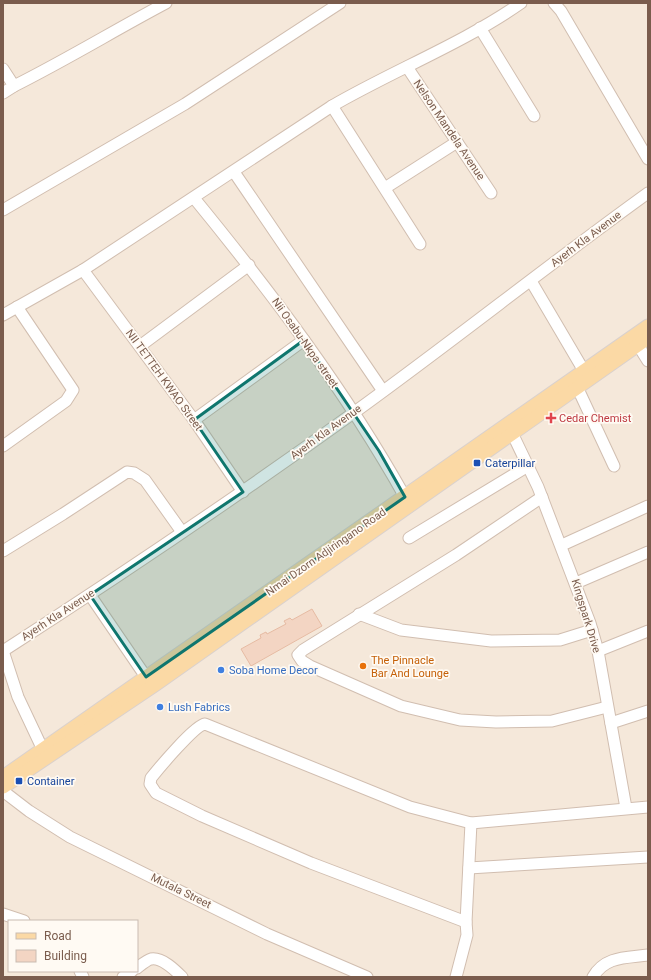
<svg xmlns="http://www.w3.org/2000/svg" width="651" height="980" viewBox="0 0 651 980" font-family="Roboto,sans-serif">
<rect width="100%" height="100%" fill="#fdf6ec"/>
<!-- residential -->
<path fill="#f5e8da" fill-rule="evenodd" d="M3 3H648V977H3ZM9 921H137V971H9Z"/>
<!-- building -->
<path fill="#f3d5c3" stroke="#e6bba3" d="M312 609 322 626 251 666 241 649 261 638 260 635 266 632 267 634 286 624 284 621 290 618 292 620Z"/>
<g fill="none" stroke-linecap="round" stroke-linejoin="round">
<!-- minor casing -->
<g stroke="#d1beb0" stroke-width="13">
<g id="minor">
<path d="M554 3 561 11 648 159"/>
<path d="M480 28 534 116"/>
<path d="M407 67 491 193"/>
<path d="M3 69 14 86 3 93"/>
<path d="M14 86C66 60 115 30 166 3"/>
<path d="M332 106 420 244"/>
<path d="M234 172 383 391"/>
<path d="M385 188 457 142"/>
<path d="M194 198C271 292 345 390 405 497"/>
<path d="M3 210 185 104 340 3"/>
<path d="M83 270 194 420 243 492"/>
<path d="M531 281 584 371"/>
<path d="M3 315 83 270 332 106C394 70 462 44 521 3"/>
<path d="M638 345 648 361"/>
<path d="M140 346 249 265"/>
<path d="M578 389 614 466"/>
<path d="M194 420 304 340"/>
<path d="M512 433 538 487 590 623 598 651 626 808"/>
<path d="M3 446 66 401 73 390 17 307"/>
<path d="M542 497 456 555 303 650 298 655 302 661 310 666 401 706 460 720 496 722 552 721 607 707"/>
<path d="M409 538 528 466"/>
<path d="M562 545 648 506"/>
<path d="M3 551 63 514 127 472 134 473 145 480 182 532"/>
<path d="M576 583 648 552"/>
<path d="M90 595 146 677"/>
<path d="M359 614 401 630 491 641 560 640 592 630"/>
<path d="M3 651C121 575 238 496 352 414 452 342 548 265 648 193"/>
<path d="M3 651 18 697 43 750"/>
<path d="M598 651 648 631"/>
<path d="M611 723 648 711"/>
<path d="M3 791 29 811 70 837 267 934 367 977"/>
<path d="M469 868 648 857"/>
<path d="M3 914 24 921"/>
<path d="M466 922 311 863 202 816 156 793 150 784 151 778C159 768 195 725 205 724L410 807 471 823 648 807"/>
<path d="M137 968C141 965 147 960 151 959 162 957 175 970 182 977"/>
<path d="M80 971 83 977"/>
<path d="M123 977 132 971"/>
<path d="M456 977 467 935 466 922 471 823"/>
<path d="M593 977C605 956 626 958 648 955"/>
</g>
</g>
<!-- major casing -->
<g stroke="#dad1cd" stroke-width="15">
<g id="major">
<path d="M3 777 648 326"/>
<path d="M3 787 156 684 648 338"/>
</g>
</g>
<!-- minor -->
<use href="#minor" stroke="#fff" stroke-width="11"/>
<!-- major -->
<use href="#major" stroke="#fbd9a5" stroke-width="13"/>
</g>
<!-- marked area -->
<path fill="#0f766e" fill-opacity="0.2" stroke="#0f766e" stroke-width="3" stroke-linejoin="round" d="M304 340 379 451 405 497 146 677 90 595 243 492 194 420Z"/>
<!-- markers -->
<path fill="#e0444e" stroke="#fffaf3" stroke-width="1.5" d="M549 412h4v4h4v4h-4v4h-4v-4h-4v-4h4z"/>
<g fill="#1a4fb4" stroke="#fffaf3" stroke-width="1.5">
<rect x="473" y="459" width="8" height="8" rx="2"/>
<rect x="15" y="777" width="8" height="8" rx="2"/>
</g>
<circle fill="#e8710a" stroke="#fffaf3" stroke-width="1.5" cx="363" cy="666" r="4"/>
<g fill="#3f7fe0" stroke="#fffaf3" stroke-width="1.5">
<circle cx="221" cy="670" r="4"/>
<circle cx="160" cy="707" r="4"/>
</g>
<g text-anchor="middle" dominant-baseline="central" stroke-width="3.5" stroke-linejoin="round" paint-order="stroke">
<!-- street labels -->
<g font-size="11" fill="#7a5c4d" stroke="#fffaf3">
<text transform="translate(449 130) rotate(56)">Nelson Mandela Avenue</text>
<text transform="translate(586 239) rotate(-37)">Ayerh Kla Avenue</text>
<text transform="translate(305 343) rotate(55)">Nii Osabu-Nkpa street</text>
<text transform="translate(164 380) rotate(54)">NII TETTEH KWAO Street</text>
<text transform="translate(326 432) rotate(-36)">Ayerh Kla Avenue</text>
<text transform="translate(326 552) rotate(-35)">Nmai Dzorn Adjiringano Road</text>
<text transform="translate(58 615) rotate(-33)">Ayerh Kla Avenue</text>
<text transform="translate(586 616) rotate(73)">Kingspark Drive</text>
<text transform="translate(181 891) rotate(26)">Mutala Street</text>
</g>
<!-- health labels -->
<g font-size="11" fill="#be3a42" stroke="#fffaf3" text-anchor="start">
<text x="559" y="418">Cedar Chemist</text>
</g>
<!-- transit labels -->
<g font-size="11" fill="#164399" stroke="#fffaf3" text-anchor="start">
<text x="485" y="463">Caterpillar</text>
<text x="27" y="781">Container</text>
</g>
<!-- food labels -->
<g font-size="11" fill="#c56008" stroke="#fffaf3" text-anchor="start">
<text x="371" y="660">The Pinnacle<tspan x="371" dy="13">Bar And Lounge</tspan></text>
</g>
<!-- shop labels -->
<g font-size="11" fill="#366cbe" stroke="#fffaf3" text-anchor="start">
<text x="229" y="670">Soba Home Decor</text>
<text x="168" y="707">Lush Fabrics</text>
</g>
</g>
<!-- border -->
<rect width="651" height="980" fill="none" stroke="#7a5c4d" stroke-width="8"/>
<!-- legend -->
<rect x="8" y="920" width="130" height="52" fill="#fffaf3" stroke="#cabbb1"/>
<rect x="16" y="933" width="20" height="6" fill="#fbd9a5" stroke="#cabbb1"/>
<text x="44" y="940" font-size="12" fill="#7a5c4d">Road</text>
<rect x="16" y="950" width="20" height="12" fill="#f3d5c3" stroke="#cabbb1"/>
<text x="44" y="960" font-size="12" fill="#7a5c4d">Building</text>
</svg>
